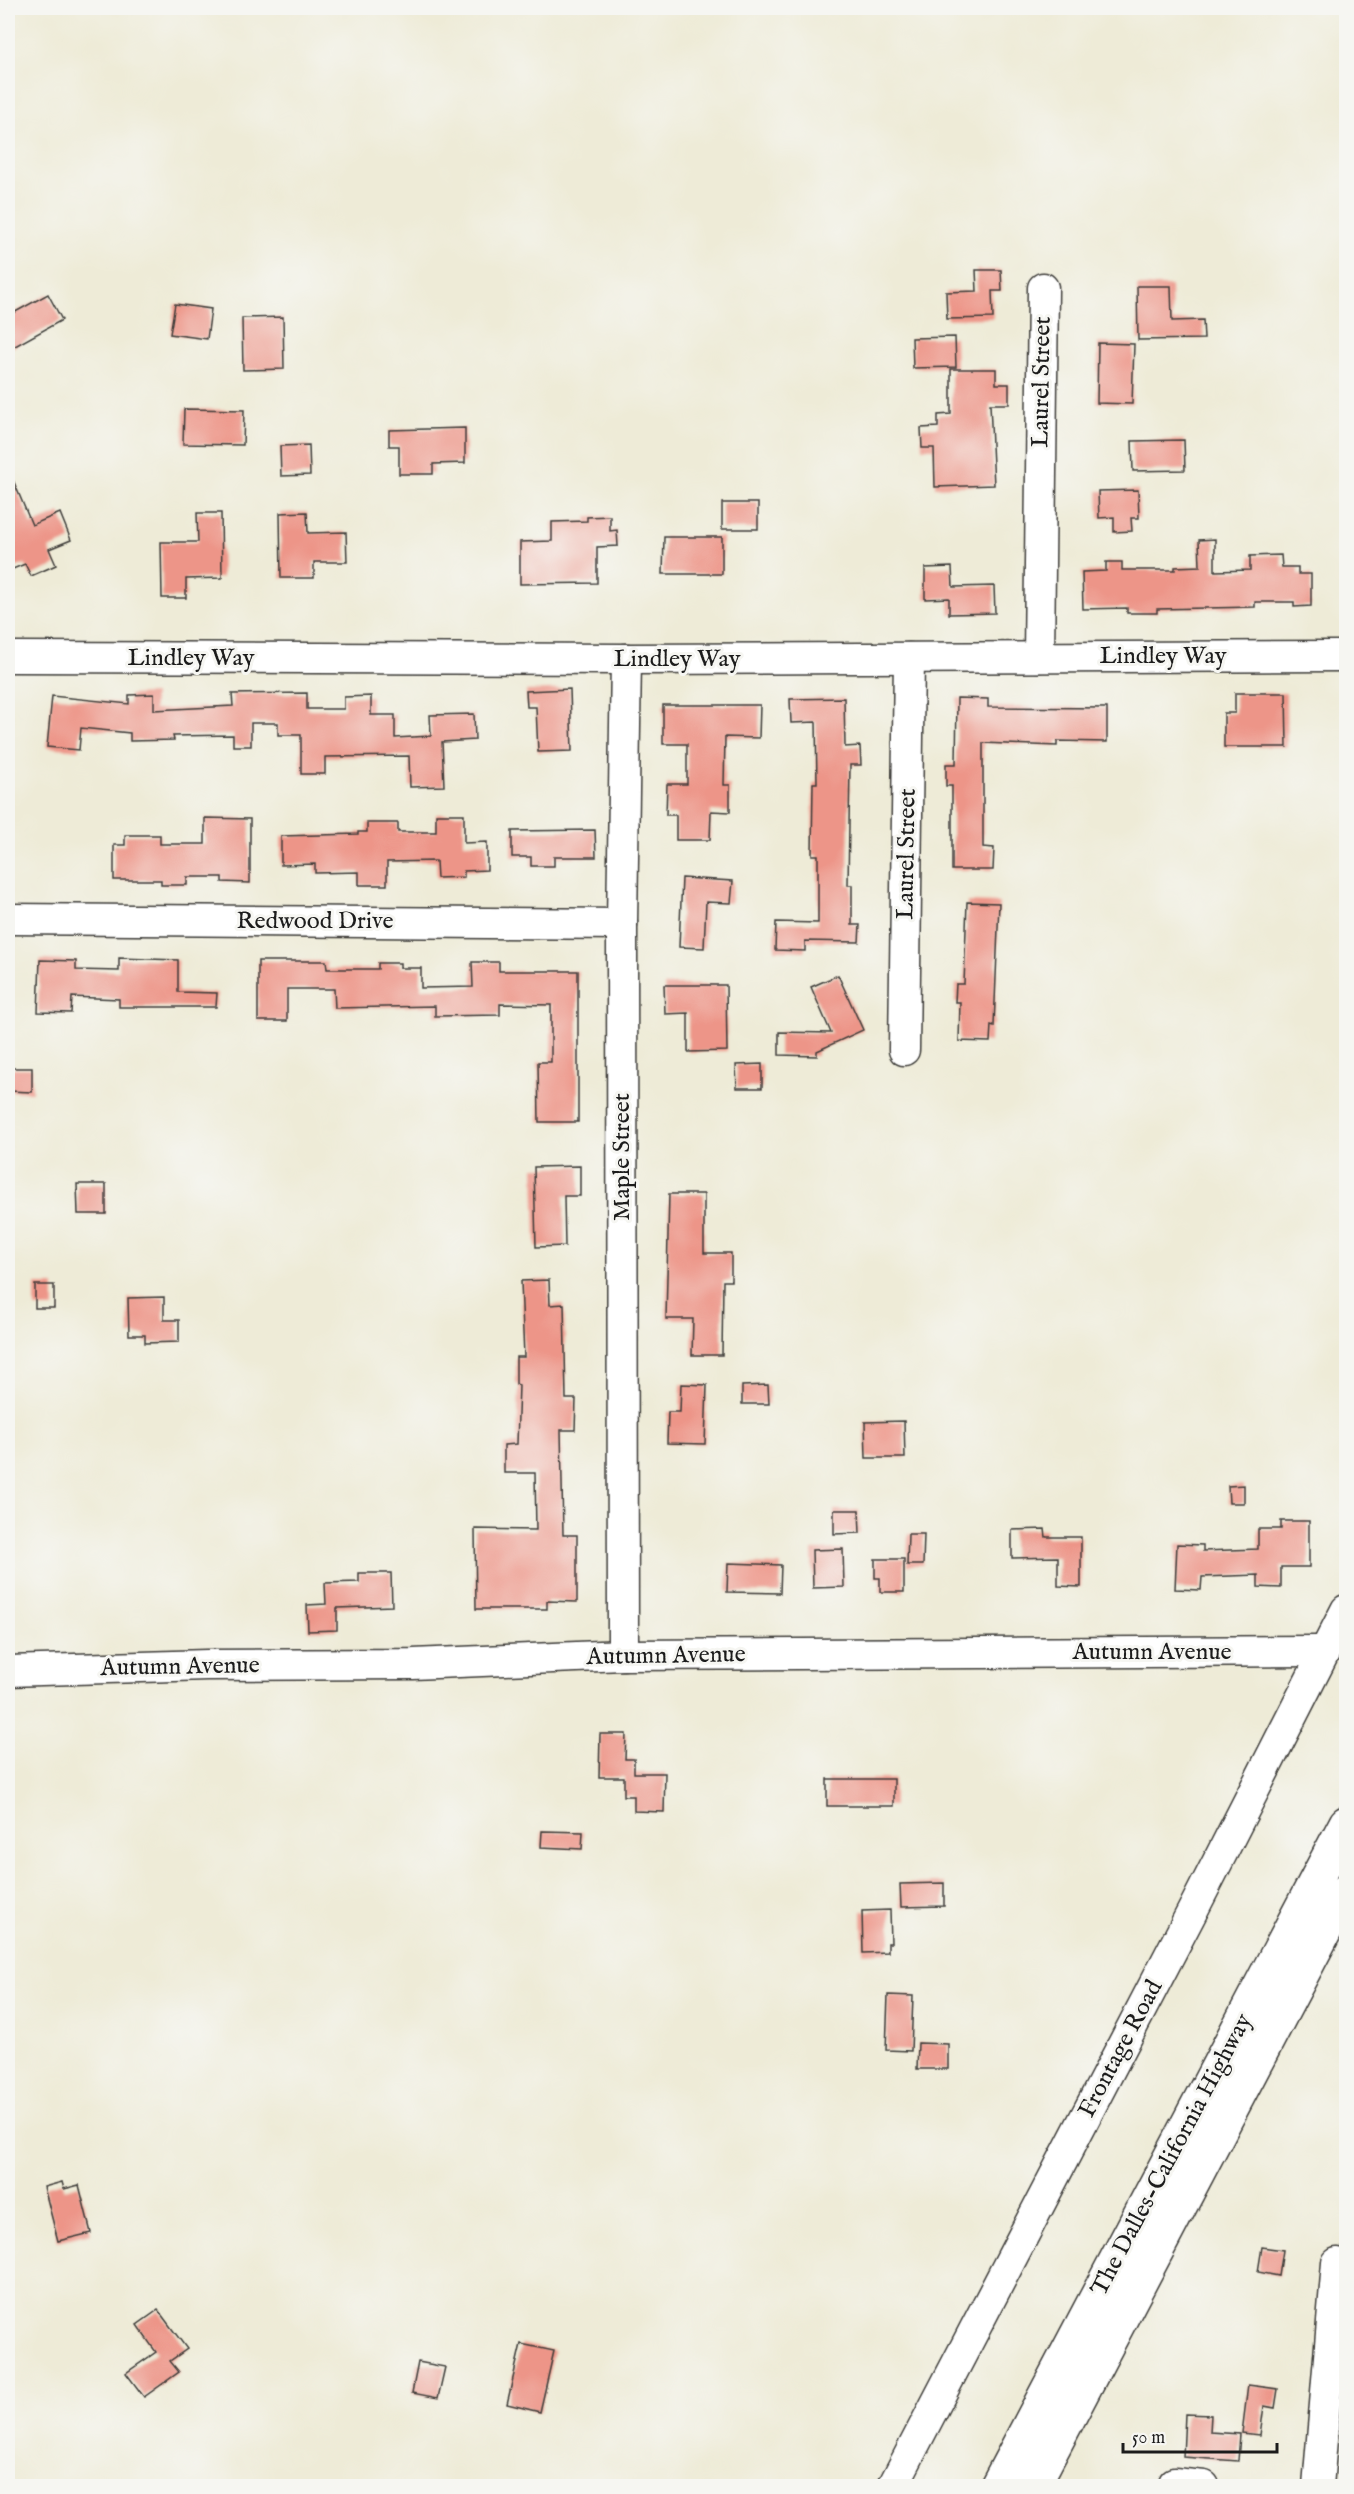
<svg xmlns="http://www.w3.org/2000/svg" width="1354" height="2494" viewBox="0 0 1354 2494" font-family="'IM FELL English',serif">
<rect width="100%" height="100%" fill="#f6f6f2"/>
<filter id="ink" filterUnits="userSpaceOnUse"><feTurbulence type="fractalNoise" baseFrequency=".0167" numOctaves="2"/><feDisplacementMap in="SourceGraphic" scale="12" xChannelSelector="R" yChannelSelector="G"/><feConvolveMatrix kernelMatrix="1 2 1 2 8 2 1 2 1" color-interpolation-filters="sRGB"/></filter>
<filter id="wash" filterUnits="userSpaceOnUse"><feTurbulence type="fractalNoise" baseFrequency=".008" numOctaves="4" result="noise"/><feDisplacementMap in="SourceGraphic" scale="24" xChannelSelector="R" yChannelSelector="G"/><feGaussianBlur stdDeviation="1.35" result="paint"/><feColorMatrix in="noise" values="0 0 0 0 0 0 0 0 0 0 0 0 0 0 0 0 0 1.4 0 .05"/><feComposite in="paint" operator="in"/></filter>
<g filter="url(#wash)">
<rect width="100%" height="100%" fill="#eeebd7"/>
<g id="blocks">
<!-- building -->
<g fill="#ed9588">
<path d="M976 270H1001L1002 291H992L993 318 947 319 946 292 977 291Z"/>
<path d="M1137 286H1171L1172 321 1203 320 1204 339 1138 340Z"/>
<path d="M48 294 62 320 8 350V316Z"/>
<path d="M175 304 211 309 207 339 170 334Z"/>
<path d="M283 317 284 369 243 370 242 318Z"/>
<path d="M955 337 956 367 913 368 912 338Z"/>
<path d="M1098 343 1134 344 1132 404 1097 403Z"/>
<path d="M951 369H996V384H1009V404H990L994 485 935 487 934 448H922L921 428 938 427V415L951 414Z"/>
<path d="M184 409 244 410 243 445 183 444Z"/>
<path d="M465 428V463L433 464V474H399V446H389V430Z"/>
<path d="M1184 440 1185 470 1133 471 1132 441Z"/>
<path d="M309 445 310 475 281 476 280 446Z"/>
<path d="M8 468 32 525 60 513 71 540 49 549 56 565 31 576 25 564 8 571Z"/>
<path d="M1138 490 1139 518H1131L1132 531 1114 532V517L1099 518 1098 491Z"/>
<rect x="722" y="503" width="36" height="26"/>
<path d="M307 512 308 533 346 532 347 562H314V578H281L280 513Z"/>
<path d="M197 513H221L222 578 186 579V598H162L161 542H198Z"/>
<path d="M610 516V531L617 530 618 546 597 547V583L520 584V542L552 541V522L587 521V517Z"/>
<path d="M664 537H722V574H663Z"/>
<path d="M1215 539V571L1250 570V556L1281 555 1282 567H1298V574H1311V606L1294 607V602H1255V607L1157 609V613H1127V608L1083 609 1082 572 1106 571V562H1122V570H1175V567L1200 566 1199 540Z"/>
<path d="M952 567 953 587 994 586 995 613 949 614V598L925 599V568Z"/>
<path d="M570 689 572 751 538 752 536 707H527L526 691Z"/>
<path d="M307 693V709H344V697L371 696V715H395V738L431 736 430 715 474 714 475 740 442 742 444 786 410 787 409 756 325 757V774H301V735H278V723H251V746H233V735L173 736 174 740 130 741V733L81 728 79 750 47 747 52 696 129 704V695L154 694V710L233 706 232 694Z"/>
<path d="M1235 693H1286L1287 747H1224V713H1235Z"/>
<path d="M844 698 845 747 860 746 861 765H850L848 885H852V925H860L859 942 805 941V951L775 950 776 922 818 923V855H812L813 783H817L816 722 791 723 790 699Z"/>
<path d="M957 698 988 699V707L1107 708V742L1057 741V746L983 743V847L994 848 993 870H952V786H946V764H956Z"/>
<path d="M663 705H760L759 738 725 737 724 785H730V812L711 811 710 840H676V815H666L667 784H687V744H663Z"/>
<path d="M436 814H464V843L487 842V870L464 871V877L437 878 436 861 387 862V885H359V872L315 873V864L281 865V836L358 834V832H367V823H398V832H436Z"/>
<path d="M205 818 250 819V883L222 882V877H187V885H161V880H114V845H125V835H160V844H205Z"/>
<path d="M595 830 596 857H554V866H531V857H512V831Z"/>
<path d="M682 878 733 881 731 903 706 902 704 948 679 947Z"/>
<path d="M967 902 999 903 994 1026 991 1025 990 1042 959 1041 960 1002H955L956 984H964Z"/>
<path d="M119 958 178 960V992L217 993 216 1007H119V999L72 997 71 1013 38 1012 40 960 76 961V970L119 971Z"/>
<path d="M258 961H326L327 969H378V963H400V968H421V988L473 987 472 962H499V971H578V1122H539L538 1062H551V1005L500 1004V1015L435 1016V1006L335 1008 334 989H287V1021H258Z"/>
<path d="M838 975 863 1030 817 1051V1056L779 1055V1032L831 1033 811 987Z"/>
<path d="M664 985H726L727 1051 688 1052V1013L665 1014Z"/>
<path d="M762 1064V1088H737L736 1065Z"/>
<path d="M8 1068H32V1092L8 1091Z"/>
<path d="M580 1166V1196H564L565 1246 536 1247 534 1167Z"/>
<path d="M77 1184H106V1214H78Z"/>
<path d="M669 1194H704V1253H731V1281H723L722 1355H692L693 1319H666Z"/>
<path d="M549 1280 550 1305 564 1304 566 1399H576L575 1430H561L563 1535H577V1602L547 1601V1609H476L475 1529 536 1530 535 1473H504V1445L517 1444 519 1385 516 1384V1357H524L521 1281Z"/>
<rect x="35" y="1285" width="19" height="23"/>
<path d="M164 1297V1320H179V1342L145 1343V1335H129L128 1298Z"/>
<path d="M681 1384 707 1385 705 1444 667 1443 668 1412H680Z"/>
<path d="M768 1385 769 1404H742V1386Z"/>
<path d="M904 1421 905 1458H866L865 1422Z"/>
<path d="M1244 1485V1503H1229L1228 1486Z"/>
<path d="M834 1510H859L860 1533 834 1534Z"/>
<path d="M1281 1521H1309V1567H1281V1588L1258 1587V1575L1202 1577 1201 1590 1175 1589 1177 1544 1203 1545V1551L1258 1549V1529H1281Z"/>
<path d="M1045 1529 1046 1537H1081V1587L1058 1586V1557L1012 1558V1530Z"/>
<path d="M908 1534H924L923 1565H907Z"/>
<path d="M843 1549 844 1587 813 1588 812 1550Z"/>
<path d="M875 1559H904V1592H880V1578H875Z"/>
<path d="M728 1563 781 1565 780 1593 727 1592Z"/>
<path d="M359 1573H391L392 1606 337 1608V1630L308 1631 307 1605 326 1604 325 1583 359 1582Z"/>
<path d="M600 1734H626L625 1759H634V1773H665L664 1812 634 1811V1796H624V1777H599Z"/>
<rect x="827" y="1779" width="67" height="27"/>
<path d="M542 1831 583 1832 582 1849 541 1847Z"/>
<path d="M944 1883V1906L901 1907 900 1884Z"/>
<path d="M890 1910 891 1943H888V1952L863 1953 862 1911Z"/>
<path d="M888 1995 913 1996 911 2051 886 2050Z"/>
<path d="M918 2043 948 2044V2069H917Z"/>
<path d="M62 2182 64 2189 79 2185 91 2233 58 2241 44 2187Z"/>
<path d="M1262 2247 1283 2250 1279 2276 1258 2272Z"/>
<path d="M158 2310 187 2349 170 2361 179 2372 144 2397 126 2373 156 2352 137 2325Z"/>
<path d="M521 2344 554 2351 540 2412 507 2404Z"/>
<path d="M418 2362 445 2367 438 2398 412 2393Z"/>
<path d="M1248 2385 1278 2389 1275 2408 1264 2406 1260 2435 1242 2433Z"/>
<path d="M1185 2414 1211 2415 1210 2432 1240 2434 1238 2461 1183 2457Z"/>
</g>
</g>
</g>
<g filter="url(#ink)">
<use href="#blocks" fill-opacity="0" stroke="#3c3b38" stroke-width="1.5"/>
<g fill="none" stroke-linecap="round" stroke-linejoin="round">
<!-- minor casing -->
<g stroke="#3c3b38" stroke-width="33">
<g id="minor">
<path d="M8 657 626 659 1346 656"/>
<path d="M1039 657 1043 288"/>
<path d="M8 919 622 924"/>
<path d="M904 1050 909 658"/>
<path d="M623 1655 622 924 626 659"/>
<path d="M8 1671 207 1665 413 1664 623 1655 1324 1651"/>
<path d="M893 2486 1193 1910 1346 1610"/>
<path d="M1174 2486V2483L1204 2486"/>
<path d="M1318 2486 1337 2263"/>
</g>
</g>
<!-- highway casing -->
<g stroke="#3c3b38" stroke-width="36">
<g id="highway">
<path d="M997 2486 1346 1823"/>
<path d="M1033 2486 1346 1891"/>
</g>
</g>
<!-- minor -->
<use href="#minor" stroke="#fff" stroke-width="30"/>
<!-- highway -->
<use href="#highway" stroke="#fff" stroke-width="33"/>
</g>
</g>
<g text-anchor="middle" dominant-baseline="central" stroke-width="6" stroke-linejoin="round" paint-order="stroke">
<!-- street labels -->
<g font-size="24" fill="#1c1c1c" stroke="#f6f6f2">
<text transform="translate(1042 382) rotate(-89)">Laurel Street</text>
<text x="1163" y="656">Lindley Way</text>
<text x="191" y="658">Lindley Way</text>
<text x="677" y="659">Lindley Way</text>
<text transform="translate(907 854) rotate(-89)">Laurel Street</text>
<text x="315" y="921">Redwood Drive</text>
<text transform="translate(622 1157) rotate(-90)">Maple Street</text>
<text x="1152" y="1652">Autumn Avenue</text>
<text transform="translate(666 1656) rotate(-1)">Autumn Avenue</text>
<text transform="translate(180 1667) rotate(-1)">Autumn Avenue</text>
<text transform="translate(1121 2049) rotate(-62)">Frontage Road</text>
<text transform="translate(1172 2155) rotate(-62)">The Dalles-California Highway</text>
</g>
</g>
<!-- margin -->
<rect width="1354" height="2494" fill="none" stroke="#f6f6f2" stroke-width="30"/>
<!-- scale -->
<path d="M1123 2443v9h154v-9" fill="none" stroke="#1c1c1c" stroke-width="3"/>
<text x="1132" y="2443" font-size="18" fill="#1c1c1c" stroke="#f6f6f2" stroke-width="4.5" paint-order="stroke">50 m</text>
</svg>
